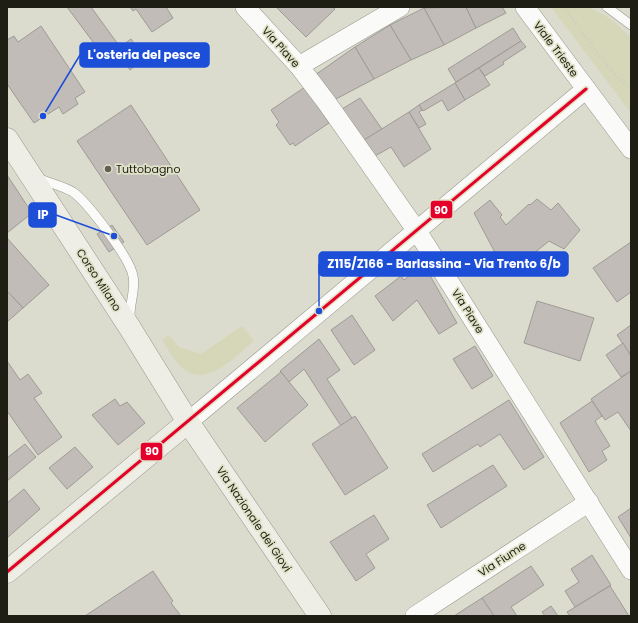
<svg xmlns="http://www.w3.org/2000/svg" width="638" height="623" viewBox="0 0 638 623" font-family="Poppins,sans-serif">
<rect width="100%" height="100%" fill="#dbdccd"/>
<!-- green -->
<g fill="#d6d7b8">
<path d="M551 7H589L611 19 631 38V113Z"/>
<path d="M242 326 254 341C234 357 205 391 180 366 173 358 168 349 162 340L169 335 179 347 201 354Z"/>
</g>
<!-- building -->
<g fill="#c1bcb8" stroke="#9e9b97">
<path d="M67 7H91L120 47 105 58Z"/>
<path d="M130 7H166L173 18 152 32 136 9 133 11Z"/>
<path d="M276 7H333L335 9 306 37Z"/>
<path d="M466 7 476 28 444 45 424 8Z"/>
<path d="M466 7H502L506 13 476 28Z"/>
<path d="M424 8 444 45 411 60 390 25Z"/>
<path d="M390 25 411 60 374 79 355 47Z"/>
<path d="M41 26 85 92 75 98 78 104 63 114 59 107 34 123 7 84V40L14 36 18 42Z"/>
<path d="M513 28 521 41 456 82 448 69Z"/>
<path d="M131 39 144 59 130 70 116 50Z"/>
<path d="M521 41 526 47 503 62 504 64 485 76 479 68Z"/>
<path d="M355 47 374 79 334 100 315 75Z"/>
<path d="M479 68 490 85 465 100 455 83Z"/>
<path d="M455 83 465 100 448 111 442 100 423 111 419 105Z"/>
<path d="M305 87 329 123 295 146 293 143 290 145 276 125 279 122 271 110Z"/>
<path d="M360 98 382 129 364 140 342 109Z"/>
<path d="M131 105 200 210 147 245 77 141Z"/>
<path d="M419 105 422 110 419 112 426 124 419 128 409 112Z"/>
<path d="M409 112 431 149 404 167 391 147 375 156 364 140Z"/>
<path d="M7 175 32 213 7 233Z"/>
<path d="M537 199 551 210 558 203 580 230 564 249 549 241 507 275 474 213 490 200 502 215 500 217 506 225 529 204 530 205Z"/>
<path d="M112 225 124 242 109 252 97 234Z"/>
<path d="M7 238 49 285 23 308 7 291Z"/>
<path d="M631 242V292L617 302 593 268Z"/>
<path d="M416 271 428 272 457 323 439 334 417 300 393 321 375 296 401 276 404 280Z"/>
<path d="M7 291 23 308 7 322Z"/>
<path d="M537 301 594 318 580 361 524 343Z"/>
<path d="M352 315 375 350 354 365 331 330Z"/>
<path d="M631 325V356L617 335Z"/>
<path d="M319 339 340 370 327 379 352 418 341 426 304 369 289 382 280 371Z"/>
<path d="M623 343 631 356V371L621 377 606 355Z"/>
<path d="M475 346 493 376 472 389 453 359Z"/>
<path d="M7 361 20 380 28 374 42 393 34 398 62 437 38 455 7 411Z"/>
<path d="M631 371V431L618 412 605 420 591 399Z"/>
<path d="M281 372 308 405 265 442 237 408Z"/>
<path d="M115 399 120 406 127 402 145 423 118 445 92 415Z"/>
<path d="M509 400 544 457 524 470 500 434 480 447 478 444 433 472 422 454Z"/>
<path d="M592 401 602 416 595 421 610 446 602 451 607 460 589 472 560 423Z"/>
<path d="M355 416 388 468 345 495 312 444Z"/>
<path d="M25 444 36 457 7 481V458Z"/>
<path d="M75 447 93 467 67 489 49 468Z"/>
<path d="M493 465 507 486 441 528 427 505Z"/>
<path d="M24 489 40 509 7 538V503Z"/>
<path d="M631 508V538L618 517Z"/>
<path d="M374 515 389 539 366 554 375 568 356 581 330 542Z"/>
<path d="M592 555 611 585 575 607 565 591 579 582 571 569Z"/>
<path d="M531 566 544 585 511 607 517 616H494L482 598Z"/>
<path d="M153 571 173 601 171 603 181 616H85Z"/>
<path d="M610 586 629 616H570L567 612Z"/>
<path d="M482 598 494 616H454Z"/>
<path d="M551 606 558 616H545L542 612Z"/>
</g>
<g fill="none" stroke-linecap="round" stroke-linejoin="round">
<!-- lane casing -->
<g stroke="#96978c" stroke-width="10">
<g id="lane">
<path d="M607 7 631 25"/>
<path d="M38 178C49 183 63 186 73 192 88 203 130 258 133 276 136 290 129 304 130 319"/>
</g>
</g>
<!-- street casing -->
<g stroke="#96978c" stroke-width="20">
<g id="street">
<path d="M245 7 299 66 327 103 417 231 631 570"/>
<path d="M525 7 631 149"/>
<path d="M299 66 400 7"/>
<path d="M188 422 586 89"/>
<path d="M415 616 589 502"/>
</g>
</g>
<!-- secondary casing -->
<g stroke="#96978c" stroke-width="23">
<g id="secondary">
<path d="M7 139 130 328 188 422 320 616"/>
<path d="M7 572 188 422"/>
</g>
</g>
<!-- path -->
<path stroke="#cacbc6" stroke-width="2.5" stroke-dasharray="1 3" stroke-linecap="butt" d="M564 7C580 28 610 75 631 88"/>
<!-- lane -->
<use href="#lane" stroke="#fafaf8" stroke-width="9"/>
<!-- street -->
<use href="#street" stroke="#fafaf8" stroke-width="19"/>
<!-- secondary -->
<use href="#secondary" stroke="#eeeee7" stroke-width="22"/>
<!-- bus-1 casing -->
<g stroke="#e0e2c7" stroke-width="6">
<path id="bus-1" d="M7 572 586 89"/>
</g>
<!-- bus-1 -->
<use href="#bus-1" stroke="#e4002b" stroke-width="3"/>
</g>
<!-- markers -->
<circle fill="#606055" stroke="#e0e2c7" stroke-width="1.5" cx="108" cy="169" r="4"/>
<g text-anchor="middle" dominant-baseline="central" stroke-width="3.5" stroke-linejoin="round" paint-order="stroke">
<!-- street labels -->
<g font-size="11" fill="#1e1e15" stroke="#e0e2c7">
<text transform="translate(281 47) rotate(48)">Via Piave</text>
<text transform="translate(556 49) rotate(53)">Viale Trieste</text>
<text transform="translate(99 280) rotate(57)">Corso Milano</text>
<text transform="translate(468 311) rotate(58)">Via Piave</text>
<text transform="translate(254 519) rotate(56)">Via Nazionale dei Giovi</text>
<text transform="translate(502 559) rotate(-33)">Via Fiume</text>
</g>
<!-- poi labels -->
<g font-size="11" fill="#1e1e15" stroke="#e0e2c7" text-anchor="start">
<text x="116" y="169">Tuttobagno</text>
</g>
</g>
<!-- callouts -->
<path fill="none" stroke="#1d4ed8" stroke-width="1.5" d="M43 116L80 55M114 236L56 215M319 311L319 264"/>
<g fill="#1d4ed8" stroke="#e0e2c7" stroke-width="1.5">
<circle cx="43" cy="116" r="4"/>
<circle cx="114" cy="236" r="4"/>
<circle cx="319" cy="311" r="4"/>
</g>
<g fill="#1d4ed8" stroke="#1d4ed8" stroke-width="1.5">
<rect x="80" y="43" width="129" height="24" rx="4"/>
<rect x="29" y="203" width="27" height="24" rx="4"/>
<rect x="319" y="252" width="249" height="24" rx="4"/>
</g>
<g font-size="12" text-anchor="middle" font-weight="bold" fill="#fff">
<text x="144" y="59">L'osteria del pesce</text>
<text x="43" y="219">IP</text>
<text x="444" y="268">Z115/Z166 - Barlassina - Via Trento 6/b</text>
</g>
<g stroke="#e0e2c7" stroke-width="1.5">
<rect x="430" y="200" width="23" height="19" rx="4" fill="#e4002b"/>
<rect x="140" y="442" width="23" height="19" rx="4" fill="#e4002b"/>
</g>
<g font-size="11" text-anchor="middle" font-weight="bold" fill="#fff">
<text x="441" y="214">90</text>
<text x="152" y="455">90</text>
</g>
<!-- border -->
<rect width="638" height="623" fill="none" stroke="#1e1e15" stroke-width="16"/>
</svg>
